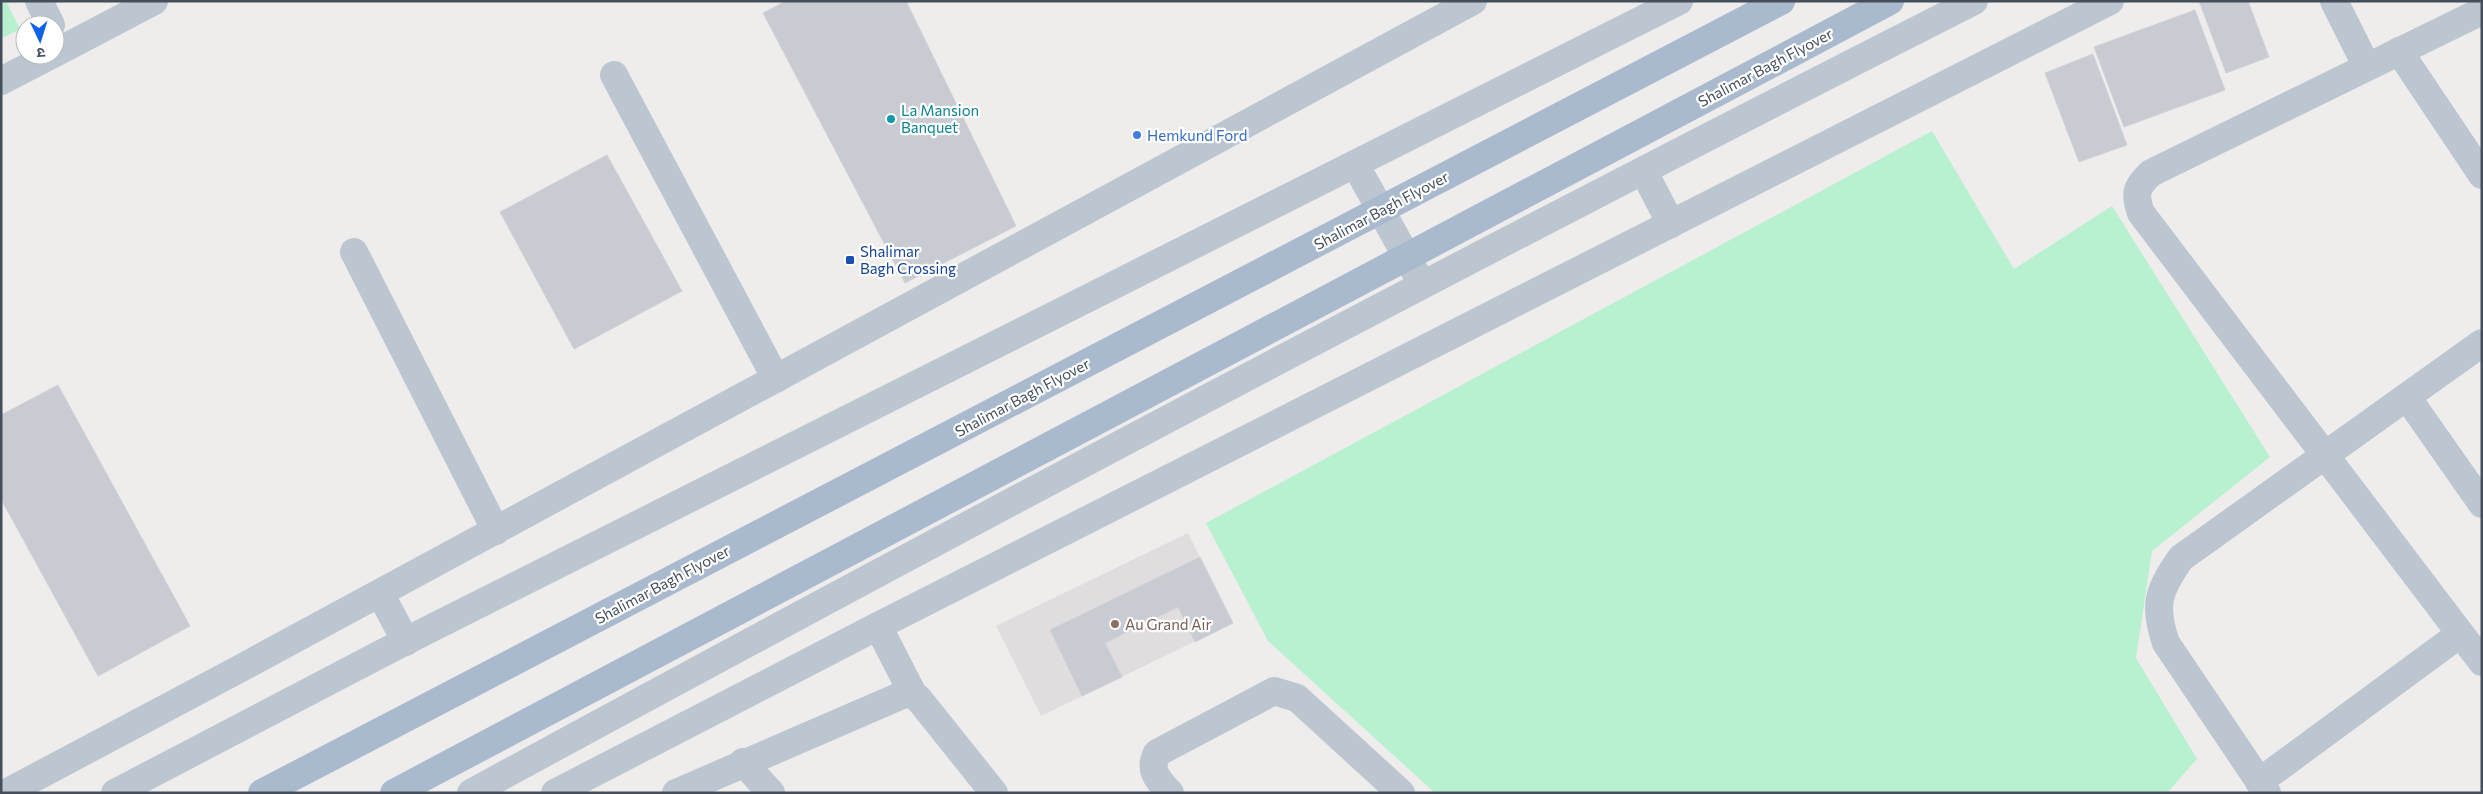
<svg xmlns="http://www.w3.org/2000/svg" width="2483" height="794" viewBox="0 0 2483 794" font-family="Commissioner,'Noto Sans Devanagari',sans-serif">
<rect width="100%" height="100%" fill="#efecec"/>
<!-- education -->
<path fill="#e1ddde" d="M1188 533 1233 623 1041 716 996 626Z"/>
<!-- green -->
<g fill="#b7f1d0">
<path d="M1 1H6L20 29 1 39Z"/>
<path d="M1932 131 2014 269 2112 206 2270 457 2152 551 2136 658 2197 759 2167 793H1435L1268 641 1206 523Z"/>
</g>
<!-- building -->
<g fill="#c9cbd2" stroke="#d0d2d9">
<path d="M786 1H906L1016 226 905 283 763 13Z"/>
<path d="M2199 1H2248L2269 57 2226 73Z"/>
<path d="M2195 10 2225 90 2124 127 2094 47Z"/>
<path d="M2093 54 2127 145 2079 162 2045 73Z"/>
<path d="M607 155 682 291 574 349 500 212Z"/>
<path d="M58 385 190 626 98 676 1 499V415Z"/>
<path d="M1200 557 1233 623 1195 642 1178 607 1105 643 1122 677 1082 696 1050 630Z"/>
</g>
<g fill="none" stroke-linecap="round" stroke-linejoin="round">
<!-- minor -->
<g stroke="#bcc6d0" stroke-width="28">
<path d="M39 1 51 25"/>
<path d="M2334 1 2367 67"/>
<path d="M2482 11 2151 173C2136 187 2134 193 2141 213L2482 662"/>
<path d="M2399 51 2482 175"/>
<path d="M55 53 154 1"/>
<path d="M614 75 776 379"/>
<path d="M1 81 51 55"/>
<path d="M1355 164 1418 277"/>
<path d="M1644 172 1671 224"/>
<path d="M354 252 496 531"/>
<path d="M2407 397 2482 504"/>
<path d="M380 593 406 642"/>
<path d="M878 626 913 694"/>
<path d="M743 762 771 793"/>
<path d="M2259 782 2460 634"/>
<path d="M6 793 243 667 1473 1"/>
<path d="M115 793 398 645 1679 1"/>
<path d="M471 793C969 522 1469 257 1974 1"/>
<path d="M555 793 878 626 2110 1"/>
<path d="M676 793 907 693 918 698 994 793"/>
<path d="M1170 793C1158 780 1148 770 1157 753L1274 691 1297 698 1401 793"/>
<path d="M2267 793 2166 643C2153 605 2158 591 2181 558L2482 343"/>
</g>
<!-- major-bridge -->
<g stroke="#aabace" stroke-width="28">
<path d="M262 793 1781 1"/>
<path d="M394 793 1890 1"/>
</g>
</g>
<!-- markers -->
<circle fill="#0f9aa8" stroke="#fff" stroke-width="2" cx="891" cy="119" r="5"/>
<circle fill="#3f7fe0" stroke="#fff" stroke-width="2" cx="1137" cy="135" r="5"/>
<rect fill="#1a4fb4" stroke="#fff" stroke-width="2" x="845" y="255" width="10" height="10" rx="2.5"/>
<circle fill="#8d6e63" stroke="#fff" stroke-width="2" cx="1115" cy="624" r="5"/>
<g text-anchor="middle" dominant-baseline="central" stroke-width="4.5" stroke-linejoin="round" paint-order="stroke">
<!-- street labels -->
<g font-size="15" fill="#444f5b" stroke="#fff">
<text transform="translate(1765 67) rotate(-28)">Shalimar Bagh Flyover</text>
<text transform="translate(1381 210) rotate(-28)">Shalimar Bagh Flyover</text>
<text transform="translate(1022 397) rotate(-28)">Shalimar Bagh Flyover</text>
<text transform="translate(662 584) rotate(-28)">Shalimar Bagh Flyover</text>
</g>
<!-- culture labels -->
<g font-size="15" fill="#0d838f" stroke="#fff" text-anchor="start">
<text x="901" y="110">La Mansion<tspan x="901" dy="17">Banquet</tspan></text>
</g>
<!-- shop labels -->
<g font-size="15" fill="#366cbe" stroke="#fff" text-anchor="start">
<text x="1147" y="135">Hemkund Ford</text>
</g>
<!-- transit labels -->
<g font-size="15" fill="#164399" stroke="#fff" text-anchor="start">
<text x="860" y="251">Shalimar<tspan x="860" dy="17">Bagh Crossing</tspan></text>
</g>
<!-- education labels -->
<g font-size="15" fill="#785e54" stroke="#fff" text-anchor="start">
<text x="1125" y="624">Au Grand Air</text>
</g>
</g>
<!-- border -->
<rect width="2483" height="794" fill="none" stroke="#444f5b" stroke-width="5"/>
<!-- north arrow -->
<g transform="translate(40 40) rotate(176)"><circle r="24" fill="#ffffff" stroke="#b4b9bd"/>
<path d="M0-4L9 19L0 12L-9 19Z" fill="#0e61e8"/>
<text y="-8" font-size="14" font-weight="bold" text-anchor="middle" fill="#444f5b">उ</text>
</g>
</svg>
